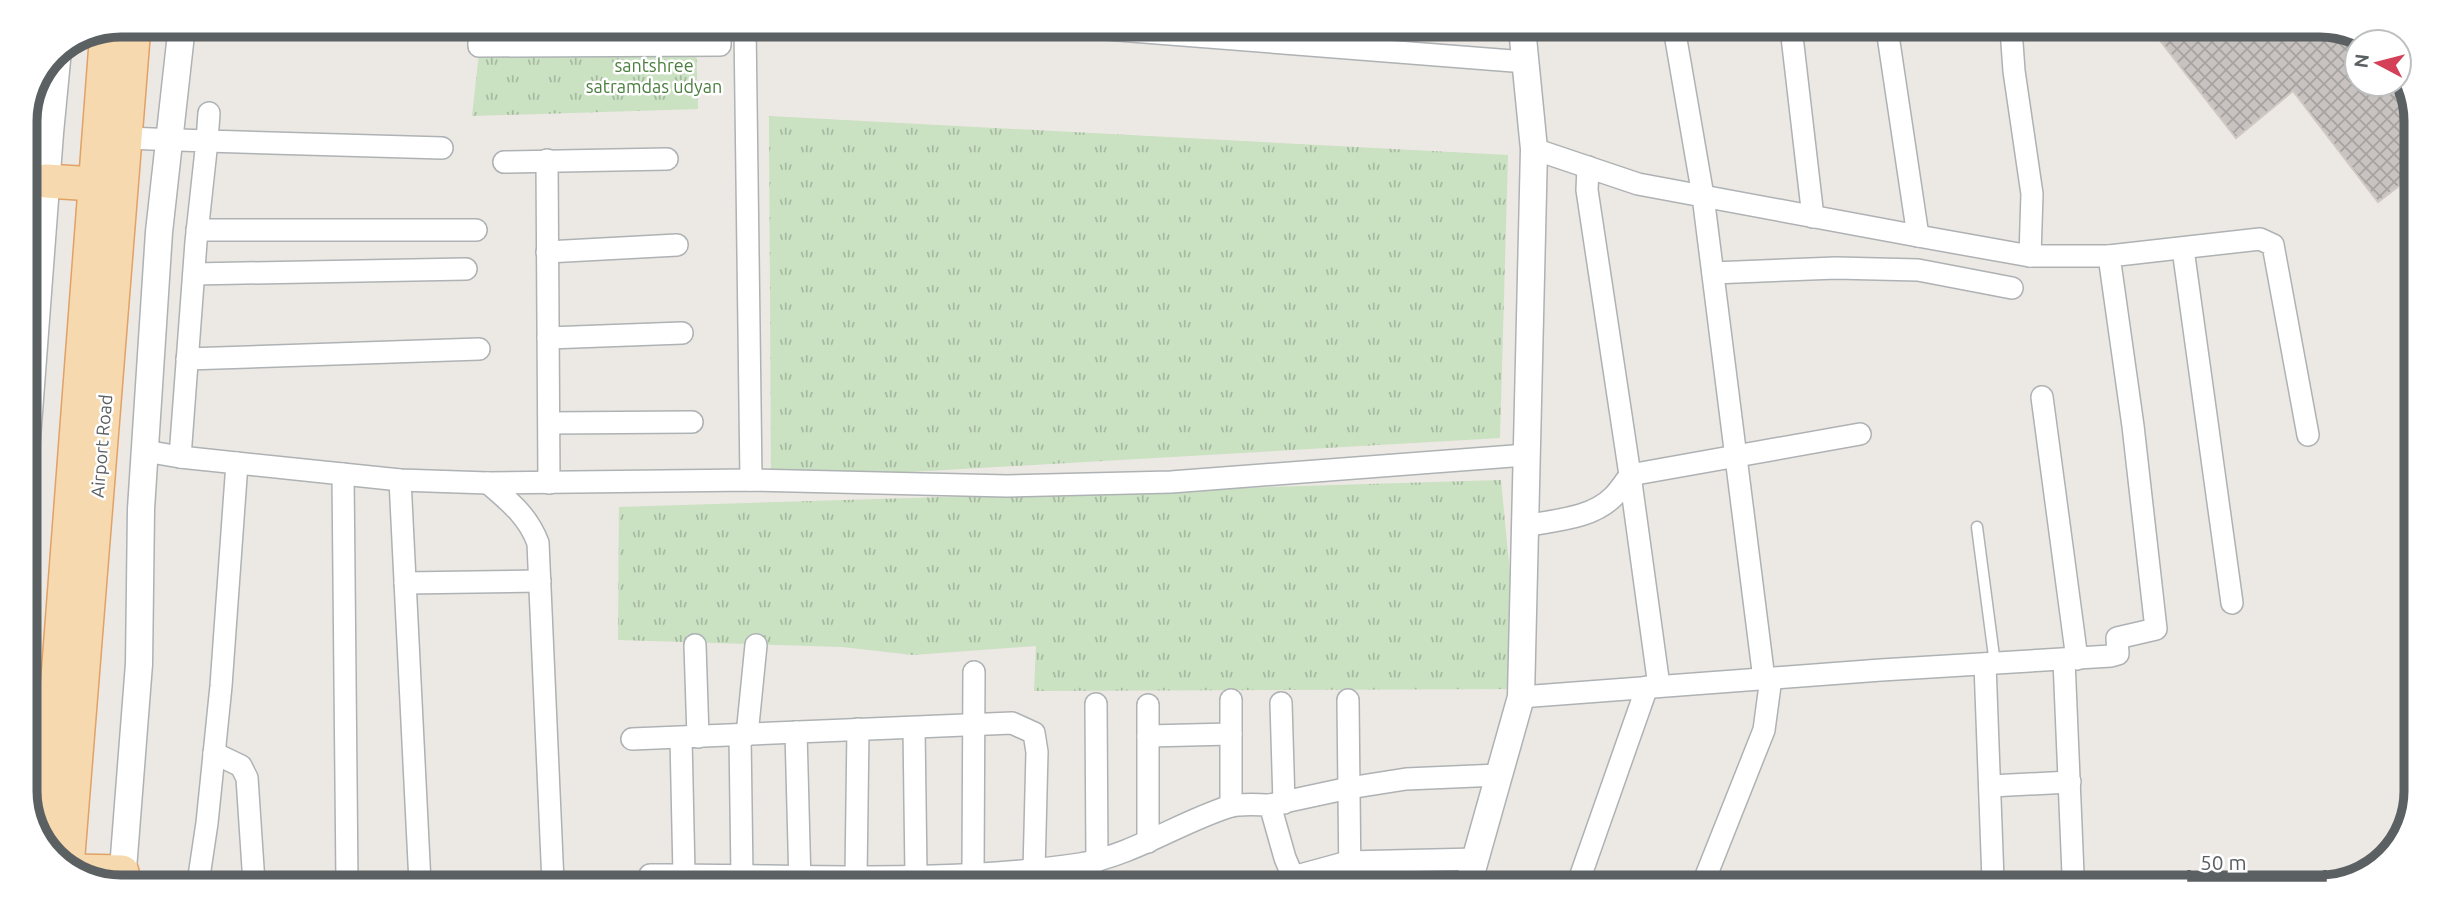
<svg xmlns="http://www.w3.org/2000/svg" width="2441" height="912" viewBox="0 0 2441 912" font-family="Ubuntu,sans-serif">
<defs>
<pattern id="park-tufts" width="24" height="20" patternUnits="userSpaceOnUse" patternTransform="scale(1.75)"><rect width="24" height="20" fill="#cae1c2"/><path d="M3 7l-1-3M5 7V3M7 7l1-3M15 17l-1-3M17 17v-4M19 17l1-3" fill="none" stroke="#a7baa1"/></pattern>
<pattern id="building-cross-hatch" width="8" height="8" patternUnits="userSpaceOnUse" patternTransform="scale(1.75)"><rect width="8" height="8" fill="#c8c3c0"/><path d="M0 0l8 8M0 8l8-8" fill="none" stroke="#a5a29f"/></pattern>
</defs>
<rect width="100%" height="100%" fill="#ece8e3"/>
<!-- park -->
<g fill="url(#park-tufts)">
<path d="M696 39 698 109 472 116 479 53Z"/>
<path d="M769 116 1508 155 1500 438 771 480Z"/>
<path d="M1501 480 1521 689 1034 691 1036 646 913 655 842 647 618 640 619 507Z"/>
</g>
<!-- building -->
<path fill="url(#building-cross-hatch)" stroke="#d0c8c2" stroke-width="2" d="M2151 29 2352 30 2369 42H2357V84H2399V76L2405 83 2416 114V173L2378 202 2293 91 2236 138Z"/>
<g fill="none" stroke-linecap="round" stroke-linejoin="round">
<!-- service casing -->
<g stroke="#aeb2b4" stroke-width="13">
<path id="service" d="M1977 527 1995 664"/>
</g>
<!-- minor casing -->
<g stroke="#aeb2b4" stroke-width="24">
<g id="minor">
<path d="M479 25V46L720 45V26"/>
<path d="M745 26 751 480"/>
<path d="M1080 27 1526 62"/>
<path d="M1674 28 1703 196 1764 679"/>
<path d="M1791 28 1813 217"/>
<path d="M1887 29 1918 236"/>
<path d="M2011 29 2014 71 2032 194 2030 256"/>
<path d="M209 113 207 141 442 148"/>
<path d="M125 138 207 141 196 242 180 457"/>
<path d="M1534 149 1638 184 1918 236 2030 256H2109"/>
<path d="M547 160 549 483"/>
<path d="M504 162 667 159"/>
<path d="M1588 167 1587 190 1630 475 1659 686"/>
<path d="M197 230H476"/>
<path d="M2183 249 2232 603"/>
<path d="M547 252 677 245"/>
<path d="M1713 273 1836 268 1918 270 2012 288"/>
<path d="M194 274 466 269"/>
<path d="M548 338 682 333"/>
<path d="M187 359 479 349"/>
<path d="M2042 397 2077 659"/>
<path d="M549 423 692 422"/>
<path d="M145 451 180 457 400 480 488 483 751 480 1007 486 1171 482 1527 455"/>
<path d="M343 474 347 883"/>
<path d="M400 480 420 883"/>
<path d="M488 483C509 501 528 516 538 543L553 883"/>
<path d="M1525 526C1554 520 1591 519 1613 497 1620 490 1625 482 1630 475L1860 434"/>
<path d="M405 583 540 581"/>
<path d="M695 645 698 737"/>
<path d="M2064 660 2073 874"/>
<path d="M1985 664 1993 880"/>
<path d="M1521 697 1881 670 2111 656 2118 654 2117 638 2156 629 2133 426 2109 256 2260 239 2273 245 2308 435"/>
<path d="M1348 700 1350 885"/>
<path d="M1281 703 1284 803"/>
<path d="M1096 704 1097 861"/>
<path d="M1148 705V842"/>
<path d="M914 728 916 875"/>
<path d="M796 732 800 884"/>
<path d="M747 735 756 645"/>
<path d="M740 736 742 875"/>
<path d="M1148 736 1231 734"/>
<path d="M681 738 684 874"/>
<path d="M632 739 1012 723 1034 733 1037 752 1034 871 1031 882"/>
<path d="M214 753 241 766 247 778 254 883"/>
<path d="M1991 786 2070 782"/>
<path d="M1270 805 1349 788 1406 779 1499 775"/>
<path d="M1231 806V700"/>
<path d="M973 873 974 672"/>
<path d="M650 875C791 874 940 885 1080 864 1133 855 1178 823 1228 807 1240 803 1257 805 1270 805L1285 858 1293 877 1348 862 1476 859"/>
<path d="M856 877 858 729"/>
<path d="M198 883 207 823 221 686 237 463"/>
<path d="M1577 886 1647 687"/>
<path d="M1702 886 1764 730 1771 678"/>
</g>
</g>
<!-- tertiary casing -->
<g stroke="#aeb2b4" stroke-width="29">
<g id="tertiary">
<path d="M25 465 50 133 58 50"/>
<path d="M122 882 139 664 141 509 159 232 182 25"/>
<path d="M1468 885 1521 697 1534 149 1522 28"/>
</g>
</g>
<!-- primary casing -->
<g stroke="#e1a167" stroke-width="36">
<g id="primary">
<path d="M46 181 95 184"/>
<path d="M45 850 107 30"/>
<path d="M67 867 134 25"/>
<path d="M74 871 122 872"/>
</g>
</g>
<!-- service -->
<use href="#service" stroke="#fff" stroke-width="10"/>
<!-- minor -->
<use href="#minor" stroke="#fff" stroke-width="21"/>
<!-- tertiary -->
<use href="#tertiary" stroke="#fff" stroke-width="26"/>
<!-- primary -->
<use href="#primary" stroke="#f6d9ae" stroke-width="33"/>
</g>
<g text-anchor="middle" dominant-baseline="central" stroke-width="5" stroke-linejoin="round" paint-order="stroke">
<!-- park labels -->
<g font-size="18" fill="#4b7e3e" stroke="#fff">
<text x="654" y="65">santshree<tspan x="654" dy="21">satramdas udyan</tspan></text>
</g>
<!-- street labels -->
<g font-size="18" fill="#5b6062" stroke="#fff">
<text transform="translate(101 446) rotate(-85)">Airport Road</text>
</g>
</g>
<!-- crop -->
<path d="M0 0H2441V912H0ZM121 37H2320A84 84 0 0 1 2404 121V791A84 84 0 0 1 2320 875H121A84 84 0 0 1 37 791V121A84 84 0 0 1 121 37Z" fill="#fff" fill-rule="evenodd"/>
<path fill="none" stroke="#5b6062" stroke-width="9" d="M121 37H2320A84 84 0 0 1 2404 121V791A84 84 0 0 1 2320 875H121A84 84 0 0 1 37 791V121A84 84 0 0 1 121 37Z"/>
<!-- north arrow -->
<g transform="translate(2378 63) rotate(277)"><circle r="33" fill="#ffffff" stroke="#bdbfc0" stroke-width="2"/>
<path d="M0-5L12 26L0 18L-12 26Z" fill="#d54059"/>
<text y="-10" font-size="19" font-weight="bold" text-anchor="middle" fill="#5b6062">N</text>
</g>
<!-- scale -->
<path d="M2189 870v10h136v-10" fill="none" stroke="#5b6062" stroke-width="3.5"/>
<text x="2200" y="870" font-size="21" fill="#5b6062" stroke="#ffffff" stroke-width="5" paint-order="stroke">50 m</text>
</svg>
